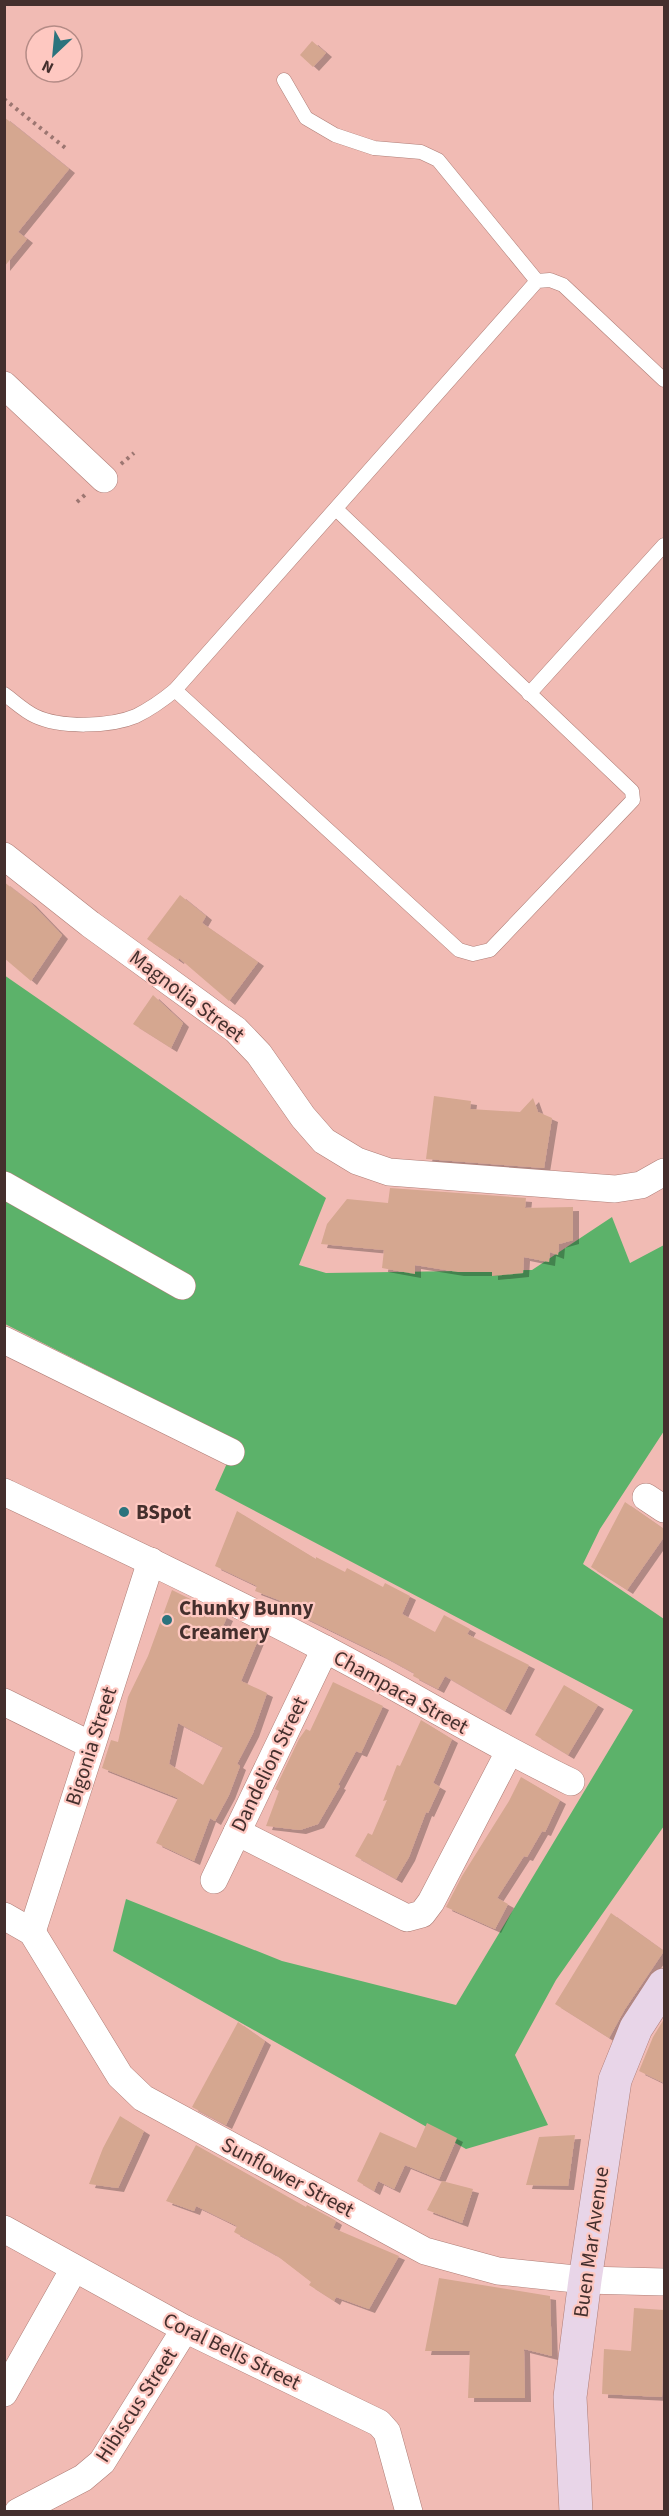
<svg xmlns="http://www.w3.org/2000/svg" width="669" height="2516" viewBox="0 0 669 2516" font-family="'Source Sans 3',sans-serif">
<defs>
<filter id="shadow"><feDropShadow dx="6" dy="4" stdDeviation="0" flood-color="#0004"/></filter>
</defs>
<rect width="100%" height="100%" fill="#f1bbb4"/>
<!-- green -->
<path fill="#5cb26a" d="M4 975 326 1198 299 1265 326 1273 532 1270 612 1217 630 1263 664 1245V1431L600 1529 583 1564 664 1619V1826L556 1980 515 2055 548 2125 466 2149 113 1951 126 1899 282 1961 456 2005 633 1710 215 1490 237 1441 5 1324Z"/>
<!-- building -->
<g fill="#d5a790" fill-rule="evenodd" filter="url(#shadow)">
<path d="M312 41 326 53 313 67 300 55Z"/>
<path d="M4 117 69 169 18 232 27 239 4 267Z"/>
<path d="M4 882 30 902 62 935 31 981 4 958Z"/>
<path d="M180 895 206 916 202 923 258 962 229 1001 179 958 178 960 147 939Z"/>
<path d="M153 995 183 1023 171 1048 133 1024Z"/>
<path d="M434 1096 471 1101 470 1109 520 1112 533 1098 538 1112 552 1118 544 1168 426 1159Z"/>
<path d="M390 1188 526 1198 525 1208 573 1207V1240L559 1244 558 1255 550 1252 549 1262 524 1257 523 1273 492 1276V1272H458L415 1265V1274L382 1268 384 1250 321 1244 327 1224 347 1199 388 1203Z"/>
<path d="M625 1502 664 1529V1537L627 1590 591 1567Z"/>
<path d="M237 1511 316 1559V1557L345 1572 347 1568 383 1587 385 1583 410 1596 402 1614 435 1632 444 1615 470 1629 467 1634 529 1665 505 1711 445 1676 438 1689 413 1676 414 1673 381 1655 289 1610 292 1605 255 1591 257 1586 215 1566Z"/>
<path d="M172 1590 227 1617 223 1626 258 1640 241 1681 267 1693 253 1733 237 1764 240 1766 229 1795 215 1821 210 1818 194 1861 156 1843 178 1798 102 1768 111 1740 118 1742 128 1697 148 1656ZM178 1723 223 1747 203 1785 169 1764Z"/>
<path d="M333 1682 383 1706 361 1753 356 1751 338 1785 340 1786 318 1824 300 1830 266 1826 279 1791 275 1789 299 1739 306 1729 310 1731Z"/>
<path d="M564 1685 598 1705 568 1755 535 1735Z"/>
<path d="M421 1720 452 1739 433 1783 440 1787 428 1813 426 1812 409 1857 396 1879 355 1856 368 1833 372 1835 387 1800 383 1801 397 1765 400 1766Z"/>
<path d="M521 1777 560 1800 545 1832 542 1831 527 1857 524 1856 497 1898 508 1904 495 1929 446 1907 462 1876 509 1801Z"/>
<path d="M611 1913 664 1951 625 2009 609 2038 555 2004Z"/>
<path d="M664 2019V2083L639 2071 653 2037Z"/>
<path d="M238 2022 265 2041 226 2125 192 2107Z"/>
<path d="M120 2116 144 2131 118 2188 89 2184 103 2148Z"/>
<path d="M427 2123 457 2138 439 2179 405 2165 394 2189 378 2181 374 2191 357 2181 380 2132 416 2148Z"/>
<path d="M575 2135 568 2186 526 2185 539 2137Z"/>
<path d="M196 2145 306 2207 307 2205 333 2219 336 2221 333 2228 399 2256 369 2309 336 2297 334 2301 309 2285 311 2282 276 2255 234 2232 237 2226 196 2206 194 2211 166 2201Z"/>
<path d="M442 2181 473 2189 462 2223 427 2210Z"/>
<path d="M439 2278 550 2296 552 2356 524 2349 525 2398H468L470 2351H425Z"/>
<path d="M634 2308 664 2310 662 2397 602 2394 604 2349 631 2351Z"/>
</g>
<g fill="none" stroke-linecap="round" stroke-linejoin="round">
<!-- lane casing -->
<g stroke="#af7e77" stroke-width="15">
<g id="lane">
<path d="M284 80 306 118 335 135 374 148 421 152 438 160 537 281"/>
<path d="M175 690 459 950 473 954 490 950 633 800 632 791 336 509"/>
<path d="M4 694C14 701 24 711 35 716 60 728 110 727 136 716 150 709 163 700 175 690L537 281 550 280 563 285 664 380"/>
<path d="M529 694 664 545"/>
</g>
</g>
<!-- street casing -->
<g stroke="#af7e77" stroke-width="28">
<g id="street">
<path d="M4 385 104 479"/>
<path d="M4 856 90 924 236 1030 259 1054 303 1117 324 1141 357 1161 389 1172 615 1189 641 1185 664 1172"/>
<path d="M4 1185 182 1286"/>
<path d="M4 1340 231 1452"/>
<path d="M4 1492C112 1543 218 1593 323 1648 406 1691 486 1741 571 1782"/>
<path d="M646 1497 664 1509"/>
<path d="M4 1702 91 1745"/>
<path d="M237 1832 407 1918 422 1914 431 1902 509 1752"/>
<path d="M214 1880 325 1649"/>
<path d="M4 1916 32 1932 120 2076 143 2098 425 2251 498 2271 585 2280 664 2282"/>
<path d="M32 1932 151 1561"/>
<path d="M4 2229 185 2329 379 2423 387 2432 409 2512"/>
<path d="M4 2393 74 2269"/>
<path d="M18 2512 83 2478 102 2462 185 2329"/>
</g>
</g>
<!-- secondary casing -->
<g stroke="#af7e77" stroke-width="34">
<path id="secondary" d="M576 2512 570 2397 585 2280 615 2080 636 2028 664 1985"/>
</g>
<!-- path -->
<g stroke="#9c7671" stroke-width="4" stroke-dasharray="3 4.5" stroke-linecap="butt">
<path d="M4 99 68 150"/>
<path d="M121 464 134 453"/>
<path d="M77 502 86 494"/>
</g>
<!-- lane -->
<use href="#lane" stroke="#fff" stroke-width="14"/>
<!-- street -->
<use href="#street" stroke="#fff" stroke-width="27"/>
<!-- secondary -->
<use href="#secondary" stroke="#e8d5e8" stroke-width="33"/>
</g>
<!-- markers -->
<g fill="#2b737d" stroke="#fec8c1" stroke-width="2">
<circle cx="124" cy="1512" r="6"/>
<circle cx="167" cy="1620" r="6"/>
</g>
<g text-anchor="middle" dominant-baseline="central" stroke-width="4.5" stroke-linejoin="round" paint-order="stroke">
<!-- street labels -->
<g font-size="21" fill="#442f2d" stroke="#fec8c1">
<text transform="translate(187 996) rotate(37)">Magnolia Street</text>
<text transform="translate(401 1692) rotate(29)">Champaca Street</text>
<text transform="translate(91 1746) rotate(-72)">Bigonia Street</text>
<text transform="translate(269 1764) rotate(-64)">Dandelion Street</text>
<text transform="translate(288 2177) rotate(28)">Sunflower Street</text>
<text transform="translate(591 2242) rotate(-82)">Buen Mar Avenue</text>
<text transform="translate(232 2351) rotate(26)">Coral Bells Street</text>
<text transform="translate(136 2405) rotate(-57)">Hibiscus Street</text>
</g>
<!-- poi labels -->
<g font-size="21" font-weight="bold" fill="#442f2d" stroke="#fec8c1" text-anchor="start">
<text x="136" y="1512">BSpot</text>
<text x="179" y="1608">Chunky Bunny<tspan x="179" dy="24">Creamery</tspan></text>
</g>
</g>
<!-- border -->
<rect width="669" height="2516" fill="none" stroke="#442f2d" stroke-width="12"/>
<!-- north arrow -->
<g transform="translate(54 54) rotate(206)"><circle r="28" fill="#fec8c1" stroke="#b48b86" stroke-width="1.5"/>
<path d="M0-4.5L10 22L0 15L-10 22Z" fill="#2b737d"/>
<text y="-9" font-size="16" font-weight="bold" text-anchor="middle" fill="#442f2d">N</text>
</g>
</svg>
